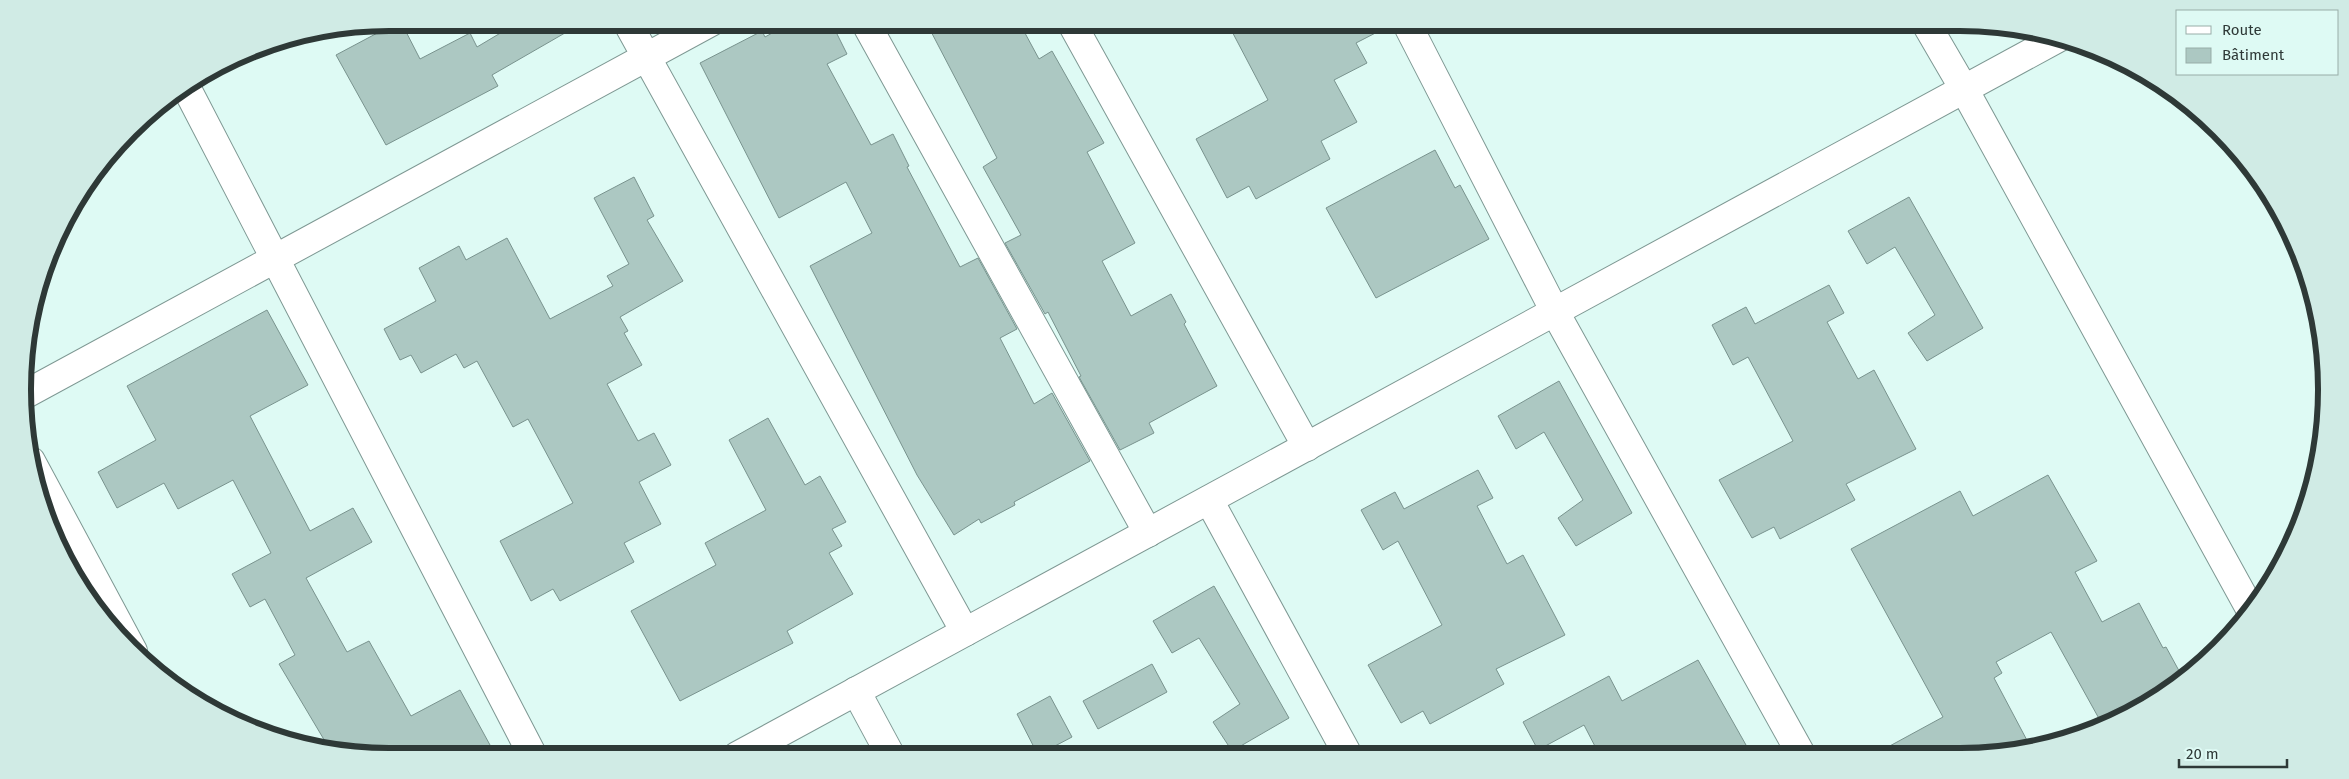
<svg xmlns="http://www.w3.org/2000/svg" width="2349" height="779" viewBox="0 0 2349 779" font-family="'Fira Sans',sans-serif">
<rect width="100%" height="100%" fill="#defaf4"/>
<!-- building -->
<g fill="#acc8c2" stroke="#79938e">
<path d="M398 22H401L420 59 470 33 477 47 519 22H584L492 75 498 86 386 145 336 55Z"/>
<path d="M792 22H831L847 54 827 64 871 145 893 134 909 166 907 167 960 267 978 258 1017 329 1000 338 1034 404 1052 393 1090 461 1014 502 1015 505 981 523 979 519 954 535 917 475 810 266 872 233 846 182 779 218 700 63 762 31 765 37Z"/>
<path d="M926 22H1019L1039 59 1052 51 1104 143 1087 152 1135 243 1102 261 1131 316 1171 294 1186 322 1184 324 1217 386 1149 423 1154 433 1120 450 1079 377 1081 376 1048 312 1045 314 1005 243 1021 235 983 167 997 158Z"/>
<path d="M1227 22H1391V25L1356 43 1367 63 1334 80 1357 122 1321 141 1330 159 1256 199 1249 186 1227 198 1196 139 1268 100Z"/>
<path d="M1435 150 1455 188 1460 185 1489 239 1376 298 1326 208Z"/>
<path d="M634 177 654 216 647 220 683 281 620 317 628 331 624 333 642 365 607 384 638 441 654 433 671 465 639 482 661 524 624 543 634 562 560 601 553 589 531 601 500 541 573 503 528 419 513 427 477 361 464 368 456 354 421 373 411 355 400 360 384 329 436 301 419 268 459 246 466 260 507 238 550 319 613 286 607 276 629 264 594 198Z"/>
<path d="M1909 197 1983 328 1927 361 1908 333 1935 315 1895 247 1867 264 1848 231Z"/>
<path d="M1829 285 1844 313 1827 322 1858 379 1874 370 1916 449 1846 484 1855 500 1780 539 1774 527 1752 538 1719 480 1793 441 1748 357 1733 365 1712 325 1746 307 1755 324Z"/>
<path d="M267 310 308 385 250 416 310 531 353 508 372 542 306 578 347 652 369 641 411 716 460 690 496 756H390L329 748 279 664 295 655 265 599 250 607 232 574 271 553 233 480 178 509 164 483 117 508 98 472 156 440 127 386Z"/>
<path d="M1559 381 1632 513 1576 546 1558 518 1583 500 1544 432 1516 449 1498 416Z"/>
<path d="M768 418 805 485 820 476 846 522 832 529 842 546 829 553 853 594 787 631 793 643 680 701 631 611 716 565 705 543 766 510 729 440Z"/>
<path d="M1478 470 1493 498 1477 506 1507 564 1523 555 1565 635 1496 669 1504 684 1430 724 1423 711 1401 723 1368 665 1442 625 1398 541 1383 550 1361 510 1395 492 1404 509Z"/>
<path d="M2048 475 2097 561 2075 572 2102 622 2139 603 2163 648 2166 647 2183 678 2102 724 2051 632 1996 662 2002 673 1994 678 2030 746 2007 753 1875 754 1943 717 1851 549 1960 491 1973 516Z"/>
<path d="M1214 586 1289 718 1232 751 1213 722 1240 704 1199 638 1172 653 1153 621Z"/>
<path d="M1698 660 1746 745 1730 754H1599L1584 725 1538 750 1523 722 1609 676 1622 701Z"/>
<path d="M1152 664 1167 692 1098 729 1083 701Z"/>
<path d="M1050 696 1072 737 1038 755 1017 714Z"/>
</g>
<g fill="none" stroke-linecap="round" stroke-linejoin="round">
<!-- minor casing -->
<g stroke="#7e9893" stroke-width="30">
<g id="minor">
<path d="M627 22 965 632"/>
<path d="M865 22 1148 533"/>
<path d="M1071 22 1307 447"/>
<path d="M1406 22 1555 312 1801 754"/>
<path d="M187 89 533 756"/>
<path d="M24 395 711 22"/>
<path d="M31 461 133 651"/>
<path d="M1209 500 1348 755"/>
<path d="M856 691 891 756"/>
</g>
</g>
<!-- tertiary casing -->
<g stroke="#7e9893" stroke-width="30">
<g id="tertiary">
<path d="M1925 22 1964 89 2249 607"/>
<path d="M737 756 2060 37"/>
</g>
</g>
<!-- minor -->
<use href="#minor" stroke="#fff" stroke-width="28"/>
<!-- tertiary -->
<use href="#tertiary" stroke="#fff" stroke-width="28"/>
</g>
<!-- crop -->
<path d="M0 0H2349V779H0ZM389 31H1960A358 358 0 0 1 2318 389V390A358 358 0 0 1 1960 748H389A358 358 0 0 1 31 390V389A358 358 0 0 1 389 31Z" fill="#d0ebe5" fill-rule="evenodd"/>
<path fill="none" stroke="#2e3937" stroke-width="6" d="M389 31H1960A358 358 0 0 1 2318 389V390A358 358 0 0 1 1960 748H389A358 358 0 0 1 31 390V389A358 358 0 0 1 389 31Z"/>
<!-- legend -->
<rect x="2176" y="10" width="162" height="65" fill="#defaf4" stroke="#98ada8"/>
<rect x="2186" y="26" width="25" height="8" fill="#ffffff" stroke="#98ada8"/>
<text x="2222" y="35" font-size="15" fill="#2e3937">Route</text>
<rect x="2186" y="48" width="25" height="15" fill="#acc8c2" stroke="#98ada8"/>
<text x="2222" y="60" font-size="15" fill="#2e3937">Bâtiment</text>
<!-- scale -->
<path d="M2179 759v8h108v-8" fill="none" stroke="#2e3937" stroke-width="2.5"/>
<text x="2186" y="759" font-size="15" fill="#2e3937" stroke="#defaf4" stroke-width="4" paint-order="stroke">20 m</text>
</svg>
